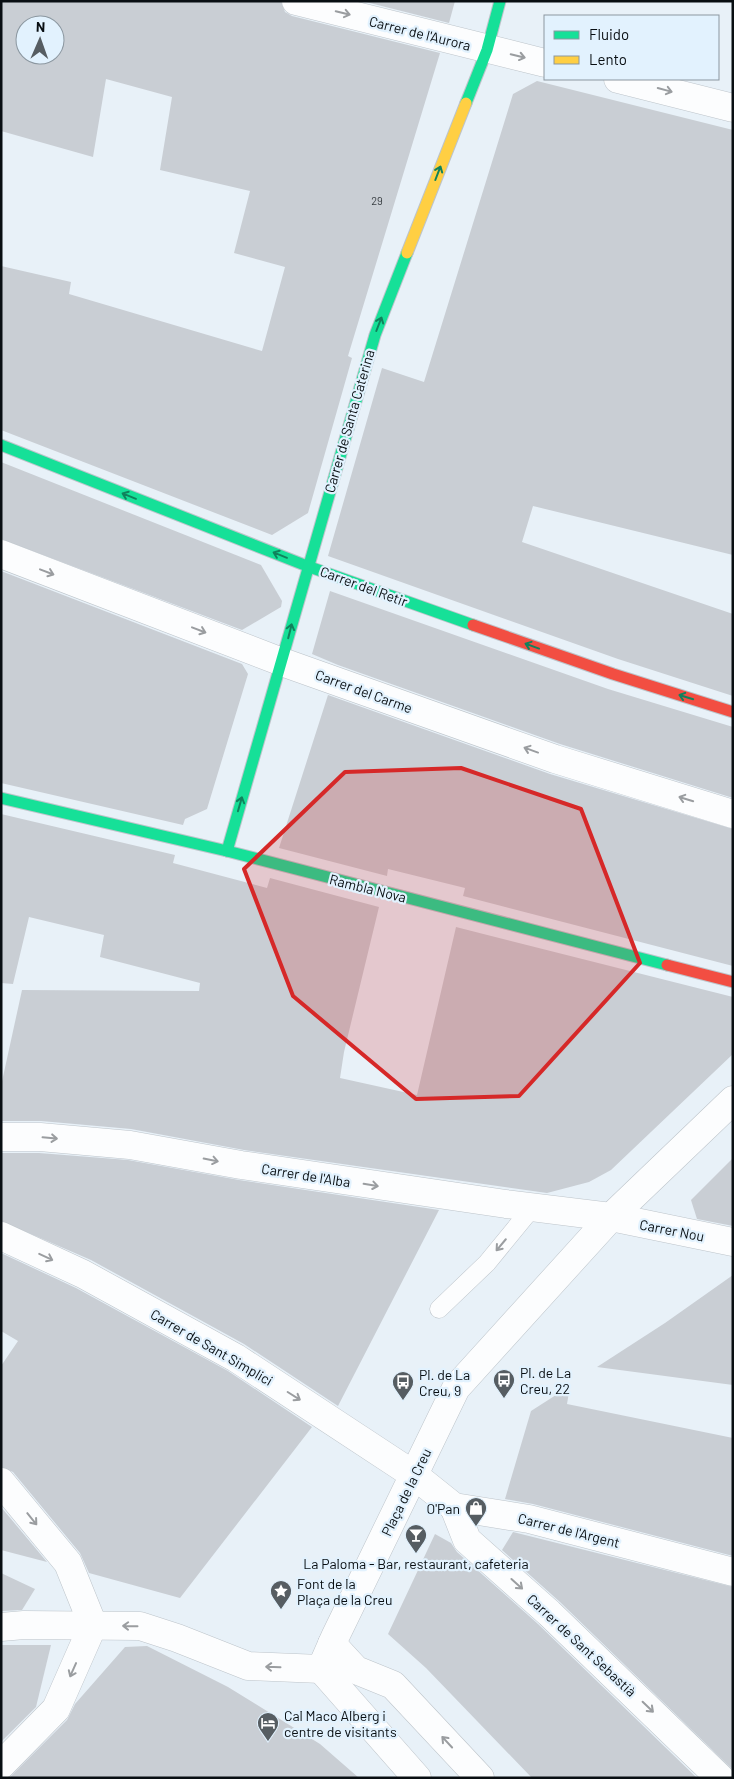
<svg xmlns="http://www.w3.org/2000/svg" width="734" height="1779" viewBox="0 0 734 1779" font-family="Barlow,sans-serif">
<rect width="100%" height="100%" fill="#e8f1f8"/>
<!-- building -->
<g fill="#c9ced4" fill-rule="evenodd">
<path d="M1 1H281L285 12 292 16 440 53 348 356 352 358 308 513 272 535 1 430V266L71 282 69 294 262 351 285 267 234 253 250 191 160 170 172 97 106 79 93 157 1 131ZM25 25H55V55H25Z"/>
<path d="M362 1H455L449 23Z"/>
<path d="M537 81 733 130V555L533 506 522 542 733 614V696L618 659 328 556 382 368 424 382 513 94Z"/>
<path d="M1 462 261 565 282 601 281 607 242 630 1 539Z"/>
<path d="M1 571 242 664 248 674 207 809 185 819 183 825 1 783Z"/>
<path d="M330 591 608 689 733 727V798L560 744 338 665 312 654Z"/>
<path d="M328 695 550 774 733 829V966L463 896 465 888 388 869 387 876 279 848Z"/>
<path d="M1 814 175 855 173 863 267 888 270 878 379 907 344 1052 340 1078 417 1095 456 927 733 997V1054L611 1170 589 1182 547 1193 244 1150 131 1129 41 1121H1V1086L22 990 199 991 200 983 100 957 104 935 29 917 13 984 1 983Z"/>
<path d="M1 1153H39L128 1160 239 1180 439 1210 338 1406 244 1344 91 1260 1 1221Z"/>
<path d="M733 1158V1226L697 1219 691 1200Z"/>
<path d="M1 1253 76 1288 228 1371 312 1427 180 1598 89 1573 80 1553 13 1472 1 1467V1366L18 1341 1 1331Z"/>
<path d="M733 1275V1385L597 1367 665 1323Z"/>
<path d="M570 1386 567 1404 733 1438V1556L533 1504 505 1499 531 1411Z"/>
<path d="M1 1507 47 1562 1 1550Z"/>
<path d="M513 1532 733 1587V1770L560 1602 502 1550Z"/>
<path d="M435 1534 451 1543 457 1552 538 1624 697 1778H532L426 1668 388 1634Z"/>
<path d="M1 1573 35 1589 22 1610 1 1611Z"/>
<path d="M1 1645H51L36 1707 1 1742Z"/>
<path d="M147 1646 228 1687 320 1744 359 1778H9L67 1720 75 1704 125 1647Z"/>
</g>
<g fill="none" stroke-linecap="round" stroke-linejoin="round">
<!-- lane casing -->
<g stroke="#bdc4ca" stroke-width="19">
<path id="lane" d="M439 1309 487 1263 532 1208"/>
</g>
<!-- street casing -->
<g stroke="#bdc4ca" stroke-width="29">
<g id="street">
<path d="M296 1 545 63"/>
<path d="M618 79 733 108"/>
<path d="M1 554 282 662 555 759 733 814"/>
<path d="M1 1137H40L130 1145 241 1165 506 1204 611 1217 733 1242"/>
<path d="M1 1236 83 1274 236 1358 414 1475 454 1507 529 1519 733 1572"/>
<path d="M1 1482 68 1563 93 1625 56 1709 1 1765"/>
<path d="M454 1507 467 1540 549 1613 720 1778"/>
<path d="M1 1627 24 1625 140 1626 177 1638 248 1666 321 1669"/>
<path d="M332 1644 356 1670 393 1685 480 1778"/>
<path d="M321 1669 335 1637 456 1388 611 1217 733 1100"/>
<path d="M321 1669 417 1778"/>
</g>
</g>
<!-- fast casing -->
<g stroke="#bdc4ca" stroke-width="13">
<g id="fast">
<path d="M466 103 487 50 500 1"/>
<path d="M1 445 307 566 473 625"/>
<path d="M1 798 227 851 667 965"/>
<path d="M227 851 375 335 407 253"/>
</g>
</g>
<!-- slow casing -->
<g stroke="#bdc4ca" stroke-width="13">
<path id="slow" d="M407 253 466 103"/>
</g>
<!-- jam casing -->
<g stroke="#bdc4ca" stroke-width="13">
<g id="jam">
<path d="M473 625 613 674 733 712"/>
<path d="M667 965 733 982"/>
</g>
</g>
<!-- lane -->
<use href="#lane" stroke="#fcfdfe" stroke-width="18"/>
<!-- street -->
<use href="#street" stroke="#fcfdfe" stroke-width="28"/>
<!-- fast -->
<use href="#fast" stroke="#16e098" stroke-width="11"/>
<!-- slow -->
<use href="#slow" stroke="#ffcf43" stroke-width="11"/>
<!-- jam -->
<use href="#jam" stroke="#f24e42" stroke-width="11"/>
</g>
<!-- one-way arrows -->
<defs><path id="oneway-shaft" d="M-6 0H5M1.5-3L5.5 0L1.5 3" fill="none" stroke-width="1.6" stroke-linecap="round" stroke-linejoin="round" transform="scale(1.25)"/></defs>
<g stroke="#9a9da0">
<use href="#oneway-shaft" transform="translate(343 13) rotate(14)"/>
<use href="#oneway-shaft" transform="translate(518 56) rotate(13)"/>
<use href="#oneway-shaft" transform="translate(665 90) rotate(15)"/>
<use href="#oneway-shaft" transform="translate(47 572) rotate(21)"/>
<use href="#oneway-shaft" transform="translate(199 630) rotate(21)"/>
<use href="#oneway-shaft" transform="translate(531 750) rotate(-160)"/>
<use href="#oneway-shaft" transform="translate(686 799) rotate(-163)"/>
<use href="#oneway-shaft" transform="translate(50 1138) rotate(5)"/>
<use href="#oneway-shaft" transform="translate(211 1160) rotate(11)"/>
<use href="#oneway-shaft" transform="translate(371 1185) rotate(9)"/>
<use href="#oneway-shaft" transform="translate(501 1245) rotate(130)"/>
<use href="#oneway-shaft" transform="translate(46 1257) rotate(25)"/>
<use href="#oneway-shaft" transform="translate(294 1396) rotate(32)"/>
<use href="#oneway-shaft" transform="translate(32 1519) rotate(51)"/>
<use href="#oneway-shaft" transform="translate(517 1584) rotate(42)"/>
<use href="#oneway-shaft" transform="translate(130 1626) rotate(-179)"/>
<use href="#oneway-shaft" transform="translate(273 1667) rotate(-178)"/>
<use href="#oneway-shaft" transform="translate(73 1670) rotate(114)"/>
<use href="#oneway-shaft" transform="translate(648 1707) rotate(44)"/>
<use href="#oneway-shaft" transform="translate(447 1742) rotate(-133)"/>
</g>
<g stroke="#10825c">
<use href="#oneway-shaft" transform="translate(438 173) rotate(-69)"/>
<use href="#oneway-shaft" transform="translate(379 324) rotate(-69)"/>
<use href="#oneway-shaft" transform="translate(129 496) rotate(-158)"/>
<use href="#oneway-shaft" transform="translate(280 555) rotate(-158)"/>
<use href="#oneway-shaft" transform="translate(290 631) rotate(-76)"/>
<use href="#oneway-shaft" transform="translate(532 646) rotate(-160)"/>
<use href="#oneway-shaft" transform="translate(686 697) rotate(-163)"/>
<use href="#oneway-shaft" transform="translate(240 804) rotate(-74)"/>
</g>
<!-- marked area -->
<path fill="#d62828" fill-opacity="0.2" stroke="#d62828" stroke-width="4" stroke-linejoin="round" d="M461 768 581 809 640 963 519 1096 416 1099 293 996 244 869 345 772Z"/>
<!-- icons -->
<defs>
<g id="bus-pin" transform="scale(1.125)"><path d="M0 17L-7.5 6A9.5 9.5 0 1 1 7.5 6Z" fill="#565d62" stroke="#e2f2fe"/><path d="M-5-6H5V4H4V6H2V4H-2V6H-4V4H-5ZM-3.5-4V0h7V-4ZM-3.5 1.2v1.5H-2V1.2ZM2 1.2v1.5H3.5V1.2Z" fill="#fff"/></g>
<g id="shop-pin" transform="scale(1.125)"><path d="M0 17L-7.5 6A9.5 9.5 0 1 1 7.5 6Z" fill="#565d62" stroke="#e2f2fe"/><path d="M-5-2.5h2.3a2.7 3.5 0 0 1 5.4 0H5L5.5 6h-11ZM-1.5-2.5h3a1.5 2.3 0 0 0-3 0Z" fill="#fff"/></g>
<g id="bar-pin" transform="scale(1.125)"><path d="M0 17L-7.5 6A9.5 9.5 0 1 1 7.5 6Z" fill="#565d62" stroke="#e2f2fe"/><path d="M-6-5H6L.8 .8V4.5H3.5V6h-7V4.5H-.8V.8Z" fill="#fff"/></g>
<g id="sight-pin" transform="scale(1.125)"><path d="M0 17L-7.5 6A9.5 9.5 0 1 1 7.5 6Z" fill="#565d62" stroke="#e2f2fe"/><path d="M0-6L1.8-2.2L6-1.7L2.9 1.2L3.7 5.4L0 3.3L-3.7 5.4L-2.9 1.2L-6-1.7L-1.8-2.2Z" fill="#fff"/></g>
<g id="hotel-pin" transform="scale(1.125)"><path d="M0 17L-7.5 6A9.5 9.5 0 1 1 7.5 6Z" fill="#565d62" stroke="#e2f2fe"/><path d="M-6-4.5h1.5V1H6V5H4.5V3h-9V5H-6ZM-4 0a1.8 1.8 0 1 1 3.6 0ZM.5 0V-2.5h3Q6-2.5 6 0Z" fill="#fff"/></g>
</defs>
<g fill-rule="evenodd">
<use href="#bus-pin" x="504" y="1380"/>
<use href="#bus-pin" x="403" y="1382"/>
<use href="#shop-pin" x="476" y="1508"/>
<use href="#bar-pin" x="416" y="1535"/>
<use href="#sight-pin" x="281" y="1591"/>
<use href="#hotel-pin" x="268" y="1723"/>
</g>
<g text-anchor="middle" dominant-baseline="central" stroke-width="4.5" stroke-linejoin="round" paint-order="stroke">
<!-- number labels -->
<g font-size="11" fill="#383e42">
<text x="377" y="200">29</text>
</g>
<!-- street labels -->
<g font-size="14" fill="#080e12" stroke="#e2f2fe">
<text transform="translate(420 33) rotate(14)">Carrer de l'Aurora</text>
<text transform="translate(349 421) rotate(-74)">Carrer de Santa Caterina</text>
<text transform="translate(364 586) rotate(20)">Carrer del Retir</text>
<text transform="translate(364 691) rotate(20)">Carrer del Carme</text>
<text transform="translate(368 888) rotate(14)">Rambla Nova</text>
<text transform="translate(306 1175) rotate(9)">Carrer de l'Alba</text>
<text transform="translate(672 1230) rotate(11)">Carrer Nou</text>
<text transform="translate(212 1347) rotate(30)">Carrer de Sant Simplici</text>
<text transform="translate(406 1492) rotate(-64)">Plaça de la Creu</text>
<text transform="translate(569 1530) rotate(14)">Carrer de l'Argent</text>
<text transform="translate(582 1645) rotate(43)">Carrer de Sant Sebastià</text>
</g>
<!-- poi labels -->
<g font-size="14" fill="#080e12" stroke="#e2f2fe" text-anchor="start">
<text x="520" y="1372">Pl. de La<tspan x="520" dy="16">Creu, 22</tspan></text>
<text x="419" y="1374">Pl. de La<tspan x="419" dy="16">Creu, 9</tspan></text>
<text x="460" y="1508" text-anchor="end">O'Pan</text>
<text x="416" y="1563" text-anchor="middle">La Paloma - Bar, restaurant, cafeteria</text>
<text x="297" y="1583">Font de la<tspan x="297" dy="16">Plaça de la Creu</tspan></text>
<text x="284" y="1715">Cal Maco Alberg i<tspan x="284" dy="16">centre de visitants</tspan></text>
</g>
</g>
<!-- border -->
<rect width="734" height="1779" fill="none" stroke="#080e12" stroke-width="5"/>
<!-- legend -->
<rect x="544" y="15" width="175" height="65" fill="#e2f2fe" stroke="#8b97a0"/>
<rect x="554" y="31" width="25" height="8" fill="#16e098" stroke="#8b97a0"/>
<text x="589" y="40" font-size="15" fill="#080e12">Fluido</text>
<rect x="554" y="56" width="25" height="8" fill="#ffcf43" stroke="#8b97a0"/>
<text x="589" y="65" font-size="15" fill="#080e12">Lento</text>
<!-- north arrow -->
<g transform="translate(40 40) rotate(2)"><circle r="24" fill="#e2f2fe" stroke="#8b97a0"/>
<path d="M0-4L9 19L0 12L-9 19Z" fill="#565d62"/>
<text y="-8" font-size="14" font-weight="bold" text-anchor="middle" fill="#080e12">N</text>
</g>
</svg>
